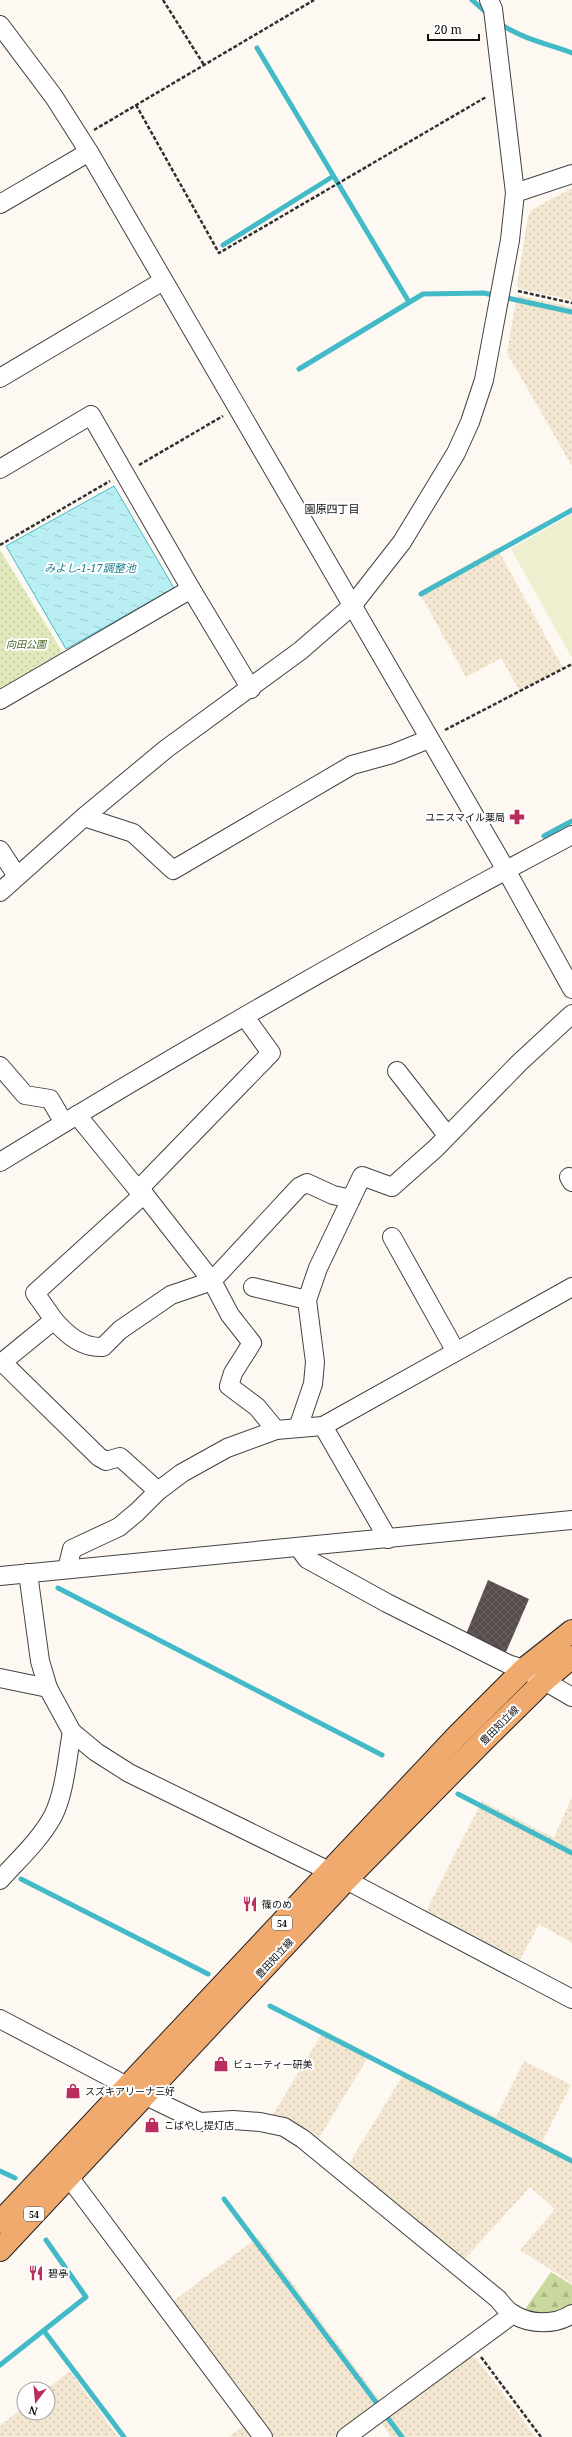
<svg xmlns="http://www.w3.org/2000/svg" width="572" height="2437" viewBox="0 0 572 2437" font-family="'Noto Serif','Noto Sans JP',serif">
<defs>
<pattern id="farmland-dots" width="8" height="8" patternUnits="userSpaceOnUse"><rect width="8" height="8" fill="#f3e7d2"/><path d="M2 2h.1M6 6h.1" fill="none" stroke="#cfc5b3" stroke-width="1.8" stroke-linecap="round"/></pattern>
<pattern id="forest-firs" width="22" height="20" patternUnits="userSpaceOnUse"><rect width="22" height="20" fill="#c9d89c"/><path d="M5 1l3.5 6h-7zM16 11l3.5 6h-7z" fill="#abb885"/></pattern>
<pattern id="park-dots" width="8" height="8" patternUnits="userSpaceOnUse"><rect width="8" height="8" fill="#e0e8bc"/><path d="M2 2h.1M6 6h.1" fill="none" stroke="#bfc6a0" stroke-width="1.8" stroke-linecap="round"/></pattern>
<pattern id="water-ripples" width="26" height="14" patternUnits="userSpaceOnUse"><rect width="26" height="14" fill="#b9eff3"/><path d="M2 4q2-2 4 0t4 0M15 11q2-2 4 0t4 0" fill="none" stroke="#9ecccf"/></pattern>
<pattern id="building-cross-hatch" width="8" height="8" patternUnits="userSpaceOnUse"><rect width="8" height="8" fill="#574d4c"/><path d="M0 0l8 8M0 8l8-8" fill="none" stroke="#6a6261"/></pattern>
</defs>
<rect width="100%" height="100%" fill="#fef8f2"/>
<!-- farmland -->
<g fill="url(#farmland-dots)">
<path d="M572 188V300L520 289 517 285 528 216 533 209Z"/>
<path d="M517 295 572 307V466L507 353Z"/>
<path d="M497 548 563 668 520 691 501 658 466 677 419 592Z"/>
<path d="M572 1797V1943L539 1924 520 1960 426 1911 482 1801 554 1838Z"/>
<path d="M324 2030 370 2054 317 2141 271 2118Z"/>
<path d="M524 2061 571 2085 542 2142 572 2158V2283L520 2250 555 2209 530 2187 463 2261 353 2173 354 2168 348 2165 405 2072 496 2117Z"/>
<path d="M258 2237 382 2403 334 2437H270L172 2302Z"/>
<path d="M470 2356 476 2358 536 2437H391L381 2422Z"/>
<path d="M70 2371 118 2437H0V2426L24 2407V2413H48L47 2389Z"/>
<path d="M245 2425 255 2437H229Z"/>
</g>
<!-- forest -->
<path fill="url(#forest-firs)" d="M551 2272 572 2285C572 2291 572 2298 572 2304 569 2320 535 2313 523 2312Z"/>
<!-- park -->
<path fill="url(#park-dots)" d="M0 550 63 653 0 690Z"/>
<!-- pitch -->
<path fill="#eeefce" d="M572 514V658L511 549Z"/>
<!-- water -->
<path fill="url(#water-ripples)" stroke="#43bac7" d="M114 486 174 588 66 649 6 546Z"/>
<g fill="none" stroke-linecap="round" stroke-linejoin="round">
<!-- stream -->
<g stroke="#43bac7" stroke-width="5">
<path d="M472 0 490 16"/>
<path d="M499 23C520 38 548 44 572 53"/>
<path d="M257 48 409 302"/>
<path d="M223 245 332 177"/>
<path d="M299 369 423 294 484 293 572 312"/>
<path d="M421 594 572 510"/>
<path d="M544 836 572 821"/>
<path d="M58 1588 382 1755"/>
<path d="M458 1794 572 1853"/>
<path d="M21 1879 208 1974"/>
<path d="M270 2006 572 2161"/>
<path d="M0 2171 15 2178"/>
<path d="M224 2199 402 2437"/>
<path d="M44 2331 124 2437"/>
<path d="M0 2365 86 2297 46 2240"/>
</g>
</g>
<!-- building -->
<path fill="url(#building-cross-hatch)" d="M488 1580 529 1599 506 1652 466 1634Z"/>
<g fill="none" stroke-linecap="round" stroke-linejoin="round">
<!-- minor casing -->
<g stroke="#424242" stroke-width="20">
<g id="minor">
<path d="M0 25 54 97 89 152 506 870 572 989"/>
<path d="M515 193 572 174"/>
<path d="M0 204 89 152"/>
<path d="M0 378 163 281"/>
<path d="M0 469 91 415 191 589"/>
<path d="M0 700 191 589 251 689"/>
<path d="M84 817 133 833 173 870 352 765 392 754 429 739"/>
<path d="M0 850 17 876"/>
<path d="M0 892 84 817 166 749 300 651 352 606 402 542 456 453 470 422 484 380 510 240 515 193 493 9 489 0"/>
<path d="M0 1066 25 1095 50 1099 64 1123"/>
<path d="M397 1071 447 1135"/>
<path d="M77 1115 138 1190 144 1194 212 1281 230 1315 252 1343 233 1373 229 1386 257 1407 276 1430"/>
<path d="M0 1162C186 1048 379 937 572 835"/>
<path d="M569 1177 572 1182"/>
<path d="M138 1190 271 1053 245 1017"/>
<path d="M392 1237 455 1350"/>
<path d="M253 1287 307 1300"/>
<path d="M54 1320C67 1335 82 1348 103 1347L120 1330 171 1295 212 1281 299 1187 307 1183 333 1195 351 1199"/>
<path d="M2 1362 99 1457 106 1461 120 1457 158 1491"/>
<path d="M0 1364 54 1320 35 1293 144 1194"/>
<path d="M323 1426 388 1539"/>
<path d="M298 1428 313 1384 315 1362 307 1300 318 1268 362 1176 392 1187 436 1148 519 1063 572 1014"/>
<path d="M299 1548 307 1559 387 1603 508 1664 524 1669 572 1697"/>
<path d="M67 1569 72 1549 119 1527 137 1512 158 1491 182 1473 227 1448 276 1430 323 1426 572 1287"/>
<path d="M28 1573 40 1661 48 1688 72 1732 96 1752 129 1773 331 1872 572 1999"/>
<path d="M0 1576 572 1520"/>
<path d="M0 1678 48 1688"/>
<path d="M0 1880C18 1860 40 1840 53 1816 65 1792 67 1758 72 1732"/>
<path d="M0 2019 146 2096 200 2122 233 2120 260 2122 284 2127 303 2139 498 2299C502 2304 507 2311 513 2314 530 2325 556 2325 572 2314"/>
<path d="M69 2177 263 2437"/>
<path d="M346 2437 513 2314"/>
</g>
</g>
<!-- major casing -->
<g stroke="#202020" stroke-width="24">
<g id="major">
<path d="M0 2222 456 1737 524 1669 572 1631"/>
<path d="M0 2250 346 1880 485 1739 545 1680 572 1657"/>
</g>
</g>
<!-- path -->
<g stroke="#313131" stroke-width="2.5" stroke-dasharray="4 2" stroke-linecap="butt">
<path d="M163 0 204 65"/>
<path d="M136 105 219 253 486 97"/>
<path d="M94 130 314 0"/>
<path d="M518 291 572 303"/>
<path d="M139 465 223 416"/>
<path d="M0 545 110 481"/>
<path d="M445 730 572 664"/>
<path d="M481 2357 541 2437"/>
</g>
<!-- minor -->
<use href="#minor" stroke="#fff" stroke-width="18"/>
<!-- major -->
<use href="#major" stroke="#f1aa6e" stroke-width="22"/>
</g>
<!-- icons -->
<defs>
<g id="pharmacy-bare" transform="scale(1.2)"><path d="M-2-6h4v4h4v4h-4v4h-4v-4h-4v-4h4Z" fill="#b92d5e" stroke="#fff" stroke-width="2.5" paint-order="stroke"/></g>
<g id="restaurant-bare" transform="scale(1.2)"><path d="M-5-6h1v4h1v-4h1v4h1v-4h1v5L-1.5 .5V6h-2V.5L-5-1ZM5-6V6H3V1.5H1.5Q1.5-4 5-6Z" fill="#b92d5e" stroke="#fff" stroke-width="2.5" paint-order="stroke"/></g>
<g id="shop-bare" transform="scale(1.2)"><path d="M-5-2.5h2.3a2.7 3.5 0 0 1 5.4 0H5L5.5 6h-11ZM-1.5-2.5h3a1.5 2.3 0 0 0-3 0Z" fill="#b92d5e" stroke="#fff" stroke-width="2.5" paint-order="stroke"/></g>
</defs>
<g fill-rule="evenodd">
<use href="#pharmacy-bare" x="517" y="817"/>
<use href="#restaurant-bare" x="250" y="1904"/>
<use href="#shop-bare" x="221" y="2064"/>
<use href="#shop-bare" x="73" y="2091"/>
<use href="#shop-bare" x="152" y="2125"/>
<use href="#restaurant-bare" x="36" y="2273"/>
</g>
<g text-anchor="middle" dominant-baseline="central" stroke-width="4" stroke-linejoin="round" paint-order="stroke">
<!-- shield labels -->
<g fill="#fff" stroke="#575757" stroke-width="1">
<rect x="272" y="1916" width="20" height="14" rx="3"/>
<rect x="24" y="2207" width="20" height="14" rx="3"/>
</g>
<g font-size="9" font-weight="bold" fill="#0f0f0f">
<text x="282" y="1923">54</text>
<text x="34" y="2214">54</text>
</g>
<!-- park labels -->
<g font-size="10" font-style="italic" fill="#446422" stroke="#fff">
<text x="26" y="644">向田公園</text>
</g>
<!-- poi labels -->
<g font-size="10" fill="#0f0f0f" stroke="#fff" text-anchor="start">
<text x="505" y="817" text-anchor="end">ユニスマイル薬局</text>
<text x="262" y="1904">篠のめ</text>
<text x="233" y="2064">ビューティー研美</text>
<text x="85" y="2091">スズキアリーナ三好</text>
<text x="164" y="2125">こばやし提灯店</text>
<text x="48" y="2273">碧亭</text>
</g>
<!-- street labels -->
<g font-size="10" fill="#0f0f0f" stroke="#fff">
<text transform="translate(499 1725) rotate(-45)">豊田知立線</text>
<text transform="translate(274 1958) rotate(-47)">豊田知立線</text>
</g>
<!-- neighbourhood labels -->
<g font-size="11" fill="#0f0f0f" stroke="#fff">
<text x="332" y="508">園原四丁目</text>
</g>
<!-- water labels -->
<g font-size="11" font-style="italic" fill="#1d7f8d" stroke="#fff">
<text x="90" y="567">みよし-1-17調整池</text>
</g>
</g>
<!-- north arrow -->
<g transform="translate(36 2401) rotate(196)"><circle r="19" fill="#ffffff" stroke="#9f9f9f"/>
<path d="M0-3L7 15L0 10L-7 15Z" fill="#b92d5e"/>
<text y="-6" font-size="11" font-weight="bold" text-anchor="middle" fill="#0f0f0f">N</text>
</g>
<!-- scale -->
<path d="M428 34v6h51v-6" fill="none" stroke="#0f0f0f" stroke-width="2"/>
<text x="434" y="34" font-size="12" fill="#0f0f0f" stroke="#ffffff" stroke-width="3" paint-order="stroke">20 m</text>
</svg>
